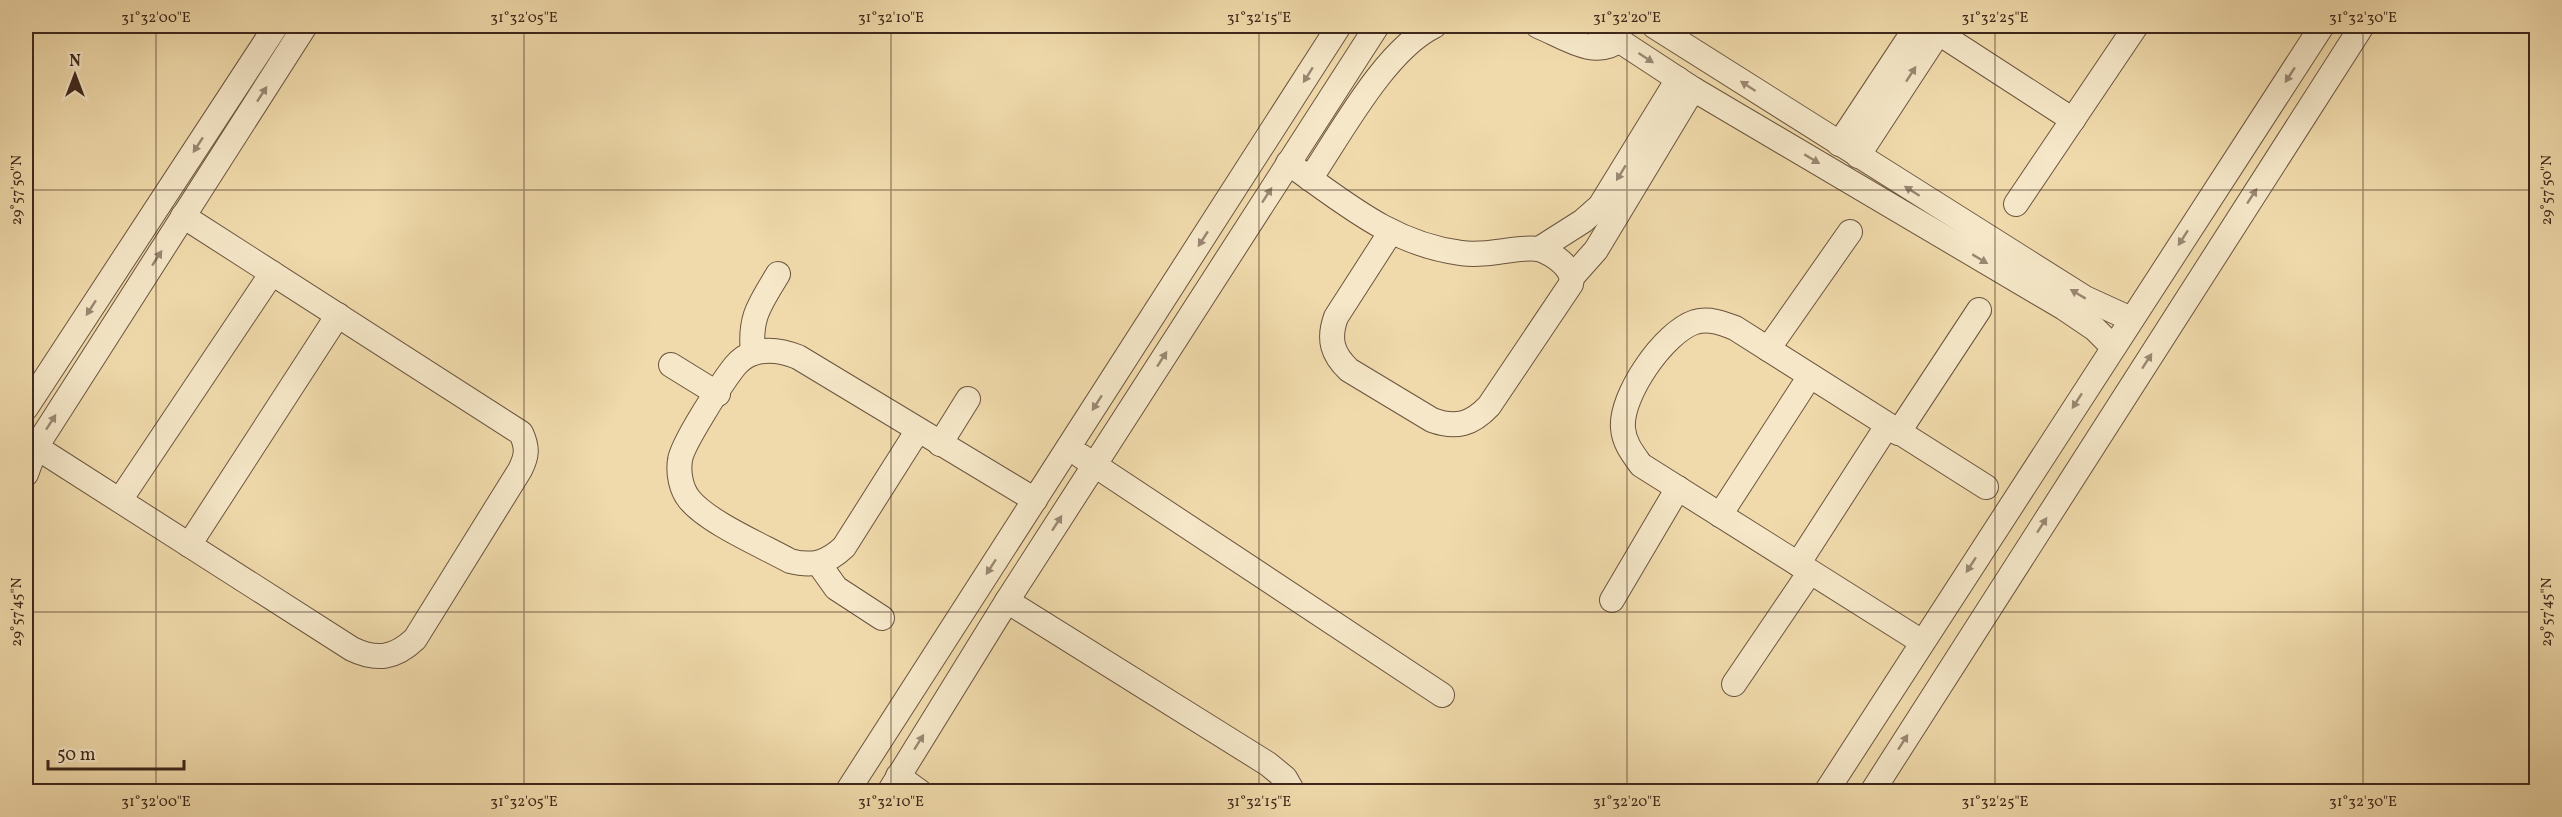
<svg xmlns="http://www.w3.org/2000/svg" width="2562" height="817" viewBox="0 0 2562 817" font-family="Vollkorn,serif">
<rect width="100%" height="100%" fill="#f0daab"/>
<filter id="stains"><feTurbulence type="fractalNoise" baseFrequency=".00333" numOctaves="4"/><feColorMatrix values="0 0 0 0 .2 0 0 0 0 .09 0 0 0 0 .02 0 0 0 .5 -.17"/></filter>
<radialGradient id="worn" r=".72"><stop offset=".6" stop-color="#630" stop-opacity="0"/><stop offset="1" stop-color="#630" stop-opacity=".3"/></radialGradient>
<g fill="none" stroke-linecap="round" stroke-linejoin="round">
<!-- minor casing -->
<g stroke="#6a543f" stroke-width="26">
<g id="minor">
<path d="M1538 26C1563 36 1595 60 1619 40"/>
<path d="M1597 26 1693 89 2064 308 2095 329 2113 347"/>
<path d="M1654 26 2085 298 2131 319"/>
<path d="M1928 26 2073 120"/>
<path d="M1839 144 1917 26"/>
<path d="M1858 156 1943 26"/>
<path d="M1288 163C1344 202 1391 244 1461 253 1489 257 1515 246 1539 249 1553 254 1575 268 1571 284L1489 406C1472 424 1456 429 1432 420L1349 370C1332 354 1328 339 1336 317L1390 233"/>
<path d="M1310 179C1341 133 1385 50 1434 26"/>
<path d="M2016 204 2136 26"/>
<path d="M1539 249 1583 221 1600 206 1678 79"/>
<path d="M1572 277 1596 250 1693 89"/>
<path d="M1768 349 1850 232"/>
<path d="M753 353C749 317 760 304 778 274"/>
<path d="M671 365 718 394"/>
<path d="M26 408 276 26"/>
<path d="M918 430 844 547C827 563 813 567 790 561 763 546 707 522 689 499 681 489 678 473 680 460 682 444 723 381 735 366 740 360 747 355 754 353 769 348 783 351 798 357L1035 500"/>
<path d="M1898 433 1979 310"/>
<path d="M940 444 968 399"/>
<path d="M36 447 352 649C377 661 395 658 415 639L520 470C527 456 528 448 521 433L183 216"/>
<path d="M1081 456 1442 695"/>
<path d="M26 474 36 447 305 26"/>
<path d="M120 500 272 273"/>
<path d="M1720 515 1810 376"/>
<path d="M189 545 338 315"/>
<path d="M819 564 836 588 882 618"/>
<path d="M1798 564 1887 426"/>
<path d="M1612 600 1678 488"/>
<path d="M1007 601 1268 764 1285 778 1293 792"/>
<path d="M1922 642 1641 465C1633 454 1624 443 1623 428 1620 396 1664 332 1695 322 1709 318 1722 323 1735 328L1986 487"/>
<path d="M1734 684 1810 572"/>
<path d="M898 776 920 792"/>
<path d="M847 792 1339 26"/>
<path d="M889 792 1007 601 1377 26"/>
<path d="M1826 792 2322 26"/>
<path d="M1872 792 2362 26"/>
</g>
</g>
<!-- minor -->
<use href="#minor" stroke="#f5e7c8" stroke-width="24"/>
</g>
<!-- one-way arrows -->
<defs><path id="oneway-solid" d="M-6-.8H1V-3.2L6.5 0L1 3.2V.8H-6Z" transform="scale(1.5)"/></defs>
<g fill="#9a8772">
<use href="#oneway-solid" transform="translate(1646 58) rotate(33)"/>
<use href="#oneway-solid" transform="translate(1911 74) rotate(-57)"/>
<use href="#oneway-solid" transform="translate(1308 75) rotate(122)"/>
<use href="#oneway-solid" transform="translate(2290 75) rotate(123)"/>
<use href="#oneway-solid" transform="translate(1748 86) rotate(-147)"/>
<use href="#oneway-solid" transform="translate(262 94) rotate(-57)"/>
<use href="#oneway-solid" transform="translate(198 145) rotate(123)"/>
<use href="#oneway-solid" transform="translate(1812 159) rotate(31)"/>
<use href="#oneway-solid" transform="translate(1621 173) rotate(121)"/>
<use href="#oneway-solid" transform="translate(1912 191) rotate(-148)"/>
<use href="#oneway-solid" transform="translate(1267 195) rotate(-57)"/>
<use href="#oneway-solid" transform="translate(2252 196) rotate(-57)"/>
<use href="#oneway-solid" transform="translate(2183 238) rotate(123)"/>
<use href="#oneway-solid" transform="translate(1203 239) rotate(123)"/>
<use href="#oneway-solid" transform="translate(157 258) rotate(-57)"/>
<use href="#oneway-solid" transform="translate(1980 259) rotate(31)"/>
<use href="#oneway-solid" transform="translate(2078 294) rotate(-149)"/>
<use href="#oneway-solid" transform="translate(91 308) rotate(123)"/>
<use href="#oneway-solid" transform="translate(1162 359) rotate(-57)"/>
<use href="#oneway-solid" transform="translate(2147 361) rotate(-57)"/>
<use href="#oneway-solid" transform="translate(2077 401) rotate(123)"/>
<use href="#oneway-solid" transform="translate(1097 403) rotate(123)"/>
<use href="#oneway-solid" transform="translate(51 422) rotate(-57)"/>
<use href="#oneway-solid" transform="translate(1057 523) rotate(-57)"/>
<use href="#oneway-solid" transform="translate(2042 525) rotate(-57)"/>
<use href="#oneway-solid" transform="translate(1971 565) rotate(123)"/>
<use href="#oneway-solid" transform="translate(991 567) rotate(123)"/>
<use href="#oneway-solid" transform="translate(919 742) rotate(-58)"/>
<use href="#oneway-solid" transform="translate(1903 742) rotate(-57)"/>
</g>
<!-- ticks -->
<path fill="none" stroke="#3e271b" stroke-width="1.5" stroke-opacity="0.45" d="M156 26V792M524 26V792M891 26V792M1259 26V792M1627 26V792M1995 26V792M2363 26V792M26 190H2536M26 612H2536"/>
<!-- margin -->
<rect width="2562" height="817" fill="none" stroke="#f0daab" stroke-width="66"/>
<!-- north arrow -->
<g transform="translate(75 75)" stroke="#f5e7c8" stroke-width="4.5" paint-order="stroke">
<path d="M0-4.5L10 22L0 15L-10 22Z" fill="#3e271b"/>
<text y="-9" font-size="16" font-weight="bold" text-anchor="middle" fill="#3e271b">N</text>
</g>
<!-- scale -->
<path d="M48 760v9h136v-9" fill="none" stroke="#3e271b" stroke-width="3"/>
<text x="57" y="760" font-size="18" fill="#3e271b" stroke="#f5e7c8" stroke-width="4.5" paint-order="stroke">50 m</text>
<rect x="33" y="33" width="2496" height="751" fill="none" stroke="#3e271b" stroke-width="2"/>
<g font-size="15" text-anchor="middle" fill="#3e271b">
<text x="156" y="22">31°32'00"E</text>
<text x="524" y="22">31°32'05"E</text>
<text x="891" y="22">31°32'10"E</text>
<text x="1259" y="22">31°32'15"E</text>
<text x="1627" y="22">31°32'20"E</text>
<text x="1995" y="22">31°32'25"E</text>
<text x="2363" y="22">31°32'30"E</text>
<text transform="translate(16 190) rotate(-90)" y="5">29°57'50"N</text>
<text transform="translate(2546 190) rotate(-90)" y="5">29°57'50"N</text>
<text transform="translate(16 612) rotate(-90)" y="5">29°57'45"N</text>
<text transform="translate(2546 612) rotate(-90)" y="5">29°57'45"N</text>
<text x="156" y="806">31°32'00"E</text>
<text x="524" y="806">31°32'05"E</text>
<text x="891" y="806">31°32'10"E</text>
<text x="1259" y="806">31°32'15"E</text>
<text x="1627" y="806">31°32'20"E</text>
<text x="1995" y="806">31°32'25"E</text>
<text x="2363" y="806">31°32'30"E</text>
</g>
<rect width="100%" height="100%" filter="url(#stains)"/>
<rect width="100%" height="100%" fill="url(#worn)"/>
</svg>
